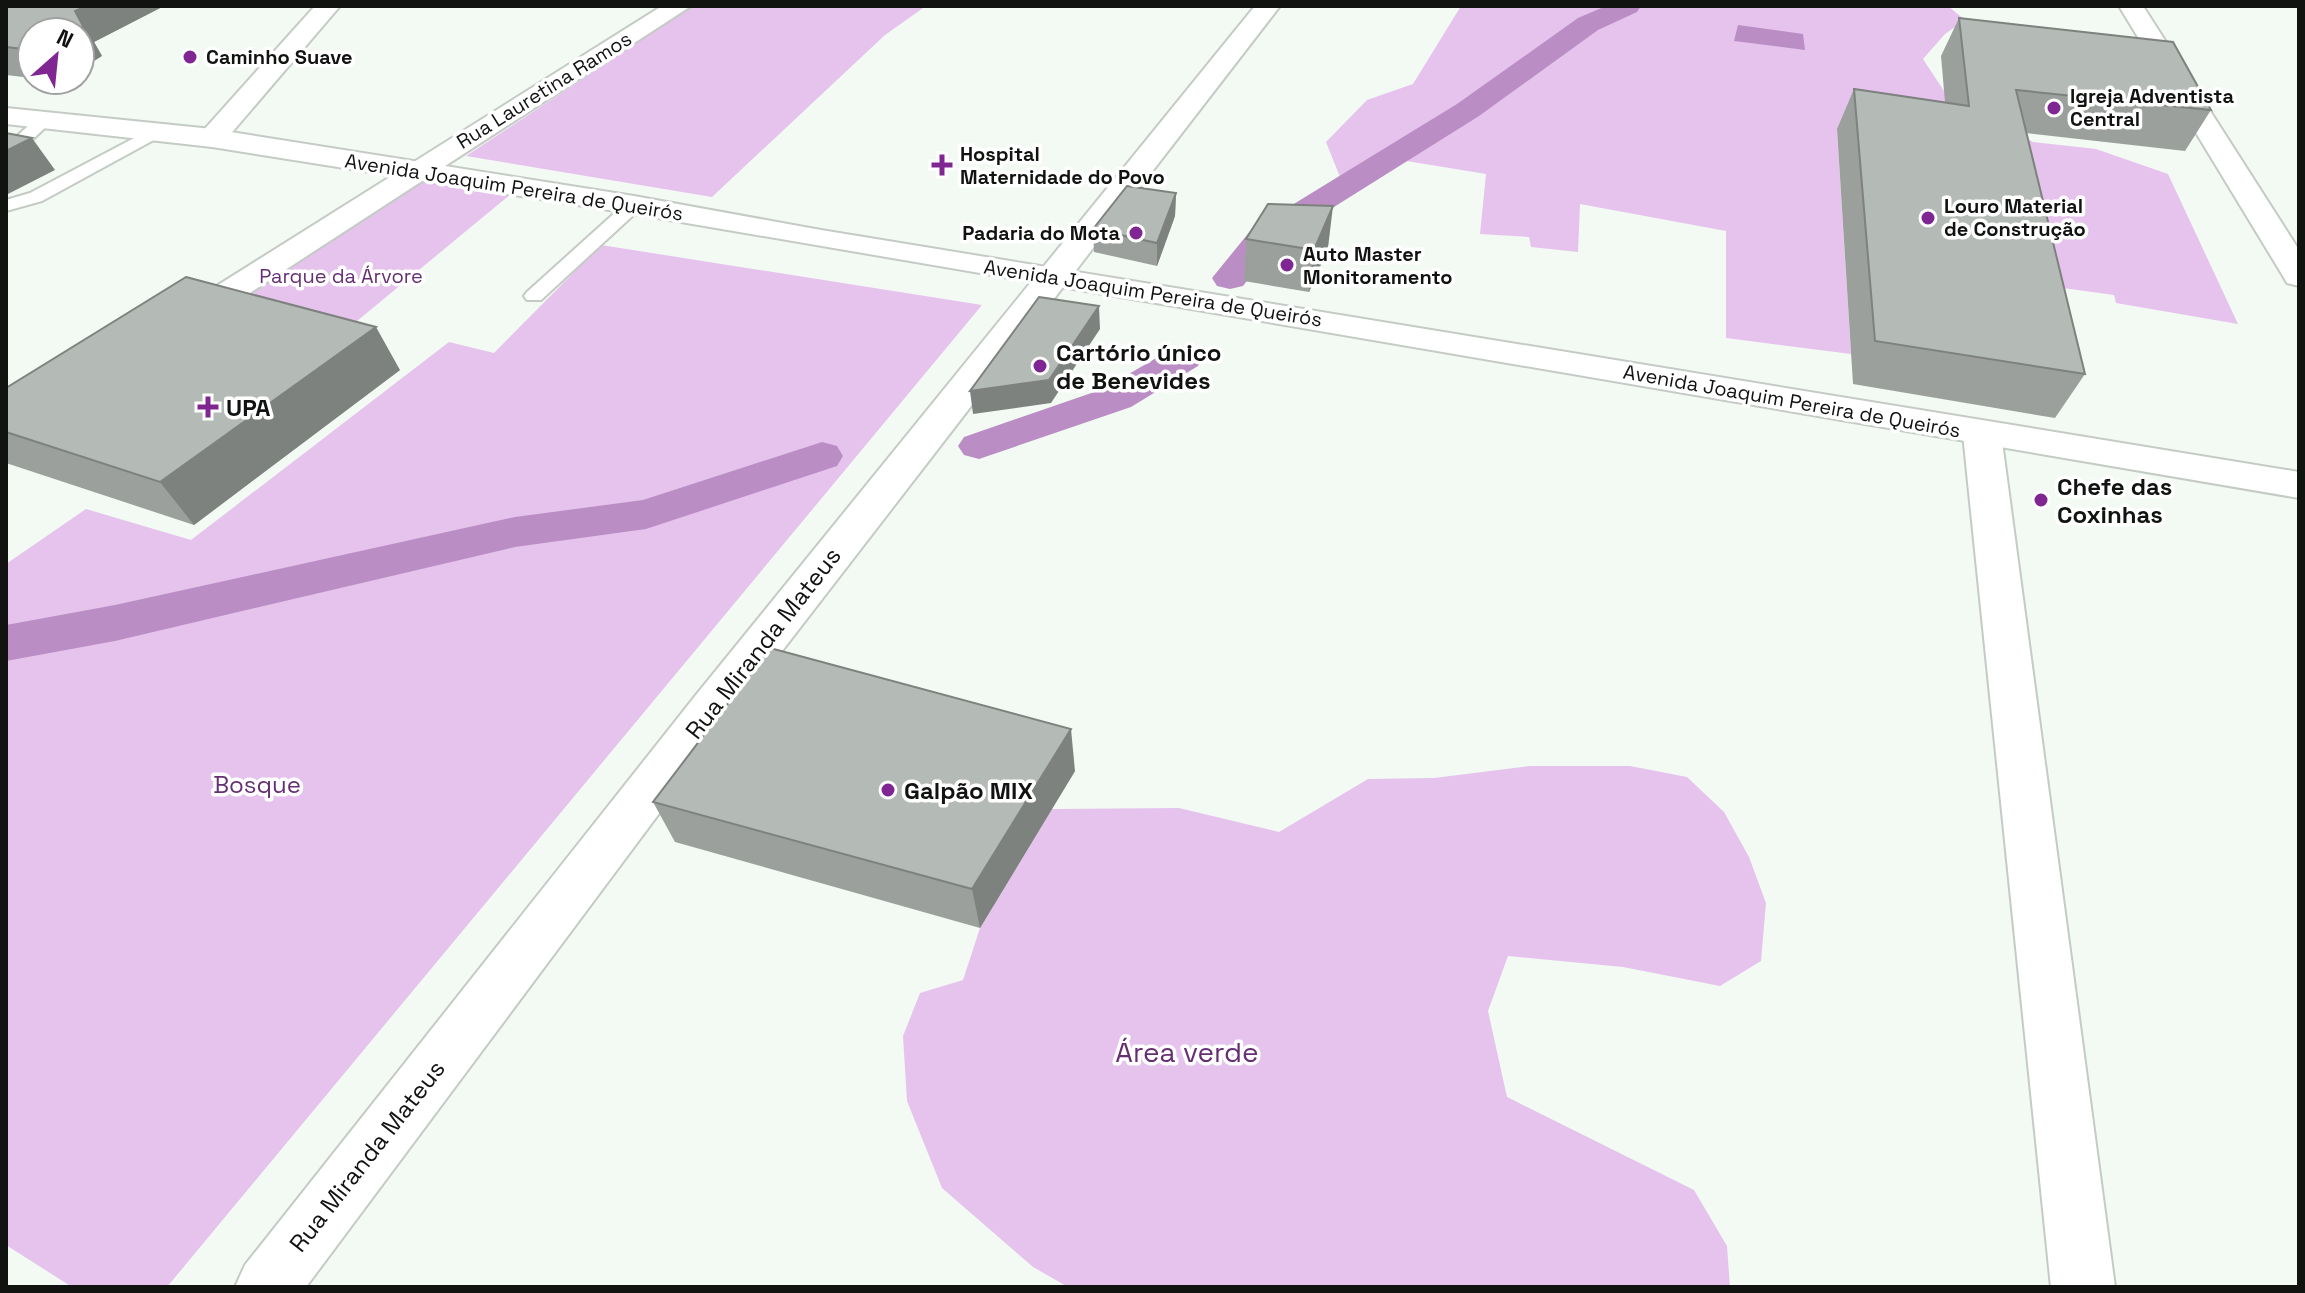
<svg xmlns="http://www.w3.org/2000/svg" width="2305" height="1293" viewBox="0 0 2305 1293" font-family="'Space Grotesk',sans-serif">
<rect width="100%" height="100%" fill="#f3faf4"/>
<!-- green -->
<g fill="#e5c3ed">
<path d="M693 6H926L885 35 712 197 466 156Z"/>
<path d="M1461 6H1948L1965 20 1945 34 1923 59 1944 91 2033 142 2096 149 2168 174 2238 324 2116 303 2114 295 2027 283 1837 130 1851 354 1726 338V231L1580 204 1578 252 1531 247 1529 237 1480 234 1486 174 1382 157 1340 177 1326 142 1367 100 1413 84Z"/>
<path d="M411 177 511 194 351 326 234 293Z"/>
<path d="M601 245 982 305 167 1287H72L6 1245V564L86 509 191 540 449 342 494 353Z"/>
<path d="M1530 766H1630L1687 777 1724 812 1749 857 1766 903 1761 961 1720 986 1623 967 1508 956 1488 1011 1507 1097 1694 1190 1727 1246 1730 1287H1068L1033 1267 942 1188 907 1101 903 1036 920 993 963 980 980 928 1052 809 1179 808 1279 832 1368 779 1434 778Z"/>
</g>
<!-- water -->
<path fill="#ba8ec4" d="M1738 25 1803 34 1805 50 1734 41Z"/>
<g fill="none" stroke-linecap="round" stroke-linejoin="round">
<!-- canal -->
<g fill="#ba8ec4" fill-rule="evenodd">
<path d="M1606 6H1641L1637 12 1598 30 1479 116 1275 244 1243 286 1230 289 1217 286 1212 278 1251 230 1457 104 1578 18Z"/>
<path d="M1184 346 1198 350 1203 358 1198 366 1131 407 979 459 964 455 958 446 964 437 1103 389 1170 350Z"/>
<path d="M822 442 837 446 843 456 837 466 646 529 515 547 115 641 6 661V625L115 605 515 517 643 500Z"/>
</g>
<!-- service casing -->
<g stroke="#c4cbc5" stroke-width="4">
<g id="service">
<path d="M44 115 50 117 52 120 50 123 12 159 6 160V146L38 117Z"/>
<path d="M155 127 161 128 163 132 161 136 42 201 6 211V200L30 193Z"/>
<path d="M634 200 643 205 640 209 541 300H527L524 296 527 292 628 201Z"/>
</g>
</g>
<!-- minor casing -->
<g stroke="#c4cbc5" stroke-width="4">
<g id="minor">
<path d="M315 6H340L222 144 212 147 202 144 198 138 202 132Z"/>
<path d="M662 6H691L196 328 184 331 172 328 167 321 172 314Z"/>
<path d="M1255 6H1280L728 721 306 1287H235L245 1265 696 695Z"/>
<path d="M2119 6H2143L2299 250V286L2287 283 2283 276Z"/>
<path d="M1982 422 1995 425 2001 434 2115 1287H2051L1963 434 1969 425Z"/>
</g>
</g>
<!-- secondary casing -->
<g stroke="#c4cbc5" stroke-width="4">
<path id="secondary" d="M6 108 212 129 634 196 821 230 2299 472V498L634 214 212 147 6 124Z"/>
</g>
<!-- service -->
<use href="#service" fill="#fff" fill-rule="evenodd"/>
<!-- minor -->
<use href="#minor" fill="#fff" fill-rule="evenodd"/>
<!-- secondary -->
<use href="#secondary" fill="#fff" fill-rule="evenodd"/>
</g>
<!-- wall -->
<g fill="#9ba09c">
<path d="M6 6H164L94 42 102 56 32 32V78L6 75Z"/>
<path d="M1959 18 2211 110 2185 151 2026 133 2085 374 2055 418 1853 384 1837 129 1854 89 1945 102 1941 56Z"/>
<path d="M1176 193 1175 216 1157 266 1094 252 1093 229Z"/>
<path d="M1246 239 1328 248 1309 292 1244 281Z"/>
<path d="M400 370 194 525 6 463V388Z"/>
<path d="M1075 771 980 928 675 842 653 802Z"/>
</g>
<!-- shaded-wall -->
<g fill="#7e827f">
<path d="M87 6H164L94 42 102 56 80 70V32H73L75 11Z"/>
<path d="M32 138 55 170 6 195V151Z"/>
<path d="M1176 193 1175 216 1157 266V243Z"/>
<path d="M1333 206 1328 248 1309 292 1314 250Z"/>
<path d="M1099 306 1100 329 1051 403 973 414 970 391Z"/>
<path d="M376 327 400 370 194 525 160 482Z"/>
<path d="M1071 729 1075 771 980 928 972 889Z"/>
</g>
<!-- building -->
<g fill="#b4bab5" stroke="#7e827f" stroke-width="2">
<path d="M6 6H87L75 11 83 26 73 32H32V50L6 47Z"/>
<path d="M1959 18 2173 42 2211 110 2016 90 2085 374 1875 341 1854 89 1969 106Z"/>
<path d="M6 133 32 138 6 151Z"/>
<path d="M1127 186 1176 193 1157 243 1093 229Z"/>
<path d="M1268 204 1333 206 1314 250 1246 239Z"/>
<path d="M186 277 376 327 160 482 6 432V388Z"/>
<path d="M1039 297 1099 306 1049 380 970 391Z"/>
<path d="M770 648 1071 729 972 889 653 802Z"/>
</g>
<!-- markers -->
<g fill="#802693" stroke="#fff" stroke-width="3">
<circle cx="190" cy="57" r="8"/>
<circle cx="2054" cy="108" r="8"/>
<path d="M938 153h8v8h8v8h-8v8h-8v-8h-8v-8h8z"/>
<circle cx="1928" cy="218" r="8"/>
<circle cx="1136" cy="233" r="8"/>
<circle cx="1287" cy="265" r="8"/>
<circle cx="1040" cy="366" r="8"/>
<path d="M204 395h8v8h8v8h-8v8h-8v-8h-8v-8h8z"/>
<circle cx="2041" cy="500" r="8"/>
<circle cx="888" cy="790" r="8"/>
</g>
<g text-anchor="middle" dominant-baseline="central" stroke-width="7" stroke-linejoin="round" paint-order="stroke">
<!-- far-poi labels -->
<g font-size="20" font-weight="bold" fill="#111311" stroke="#fff" text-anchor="start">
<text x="206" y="57">Caminho Suave</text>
<text x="2070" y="96">Igreja Adventista<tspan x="2070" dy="23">Central</tspan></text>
<text x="960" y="154">Hospital<tspan x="960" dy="23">Maternidade do Povo</tspan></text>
<text x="1944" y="206">Louro Material<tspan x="1944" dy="23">de Construção</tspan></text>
<text x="1120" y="233" text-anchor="end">Padaria do Mota</text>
<text x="1303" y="254">Auto Master<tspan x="1303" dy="23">Monitoramento</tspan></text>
</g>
<!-- far-street labels -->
<g font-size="20" fill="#111311" stroke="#fff">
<text transform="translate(544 90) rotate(-32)">Rua Lauretina Ramos</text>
<text transform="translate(514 187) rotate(9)">Avenida Joaquim Pereira de Queirós</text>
<text transform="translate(1153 293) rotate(9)">Avenida Joaquim Pereira de Queirós</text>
<text transform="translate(1792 401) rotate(10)">Avenida Joaquim Pereira de Queirós</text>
</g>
<!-- far-park labels -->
<g font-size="20" fill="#662f73" stroke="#fff">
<text x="341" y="276">Parque da Árvore</text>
</g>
<!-- poi labels -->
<g font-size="24" font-weight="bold" fill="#111311" stroke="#fff" text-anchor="start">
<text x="1056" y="352">Cartório único<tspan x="1056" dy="28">de Benevides</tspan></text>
<text x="226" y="407">UPA</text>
<text x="2057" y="486">Chefe das<tspan x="2057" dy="28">Coxinhas</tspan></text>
<text x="904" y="790">Galpão MIX</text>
</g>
<!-- street labels -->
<g font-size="24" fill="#111311" stroke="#fff">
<text transform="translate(763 643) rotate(-52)">Rua Miranda Mateus</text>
<text transform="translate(367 1156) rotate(-52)">Rua Miranda Mateus</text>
</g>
<!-- park labels -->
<g font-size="24" fill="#662f73" stroke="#fff">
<text x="257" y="784">Bosque</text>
</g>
<!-- near-park labels -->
<g font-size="28" fill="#662f73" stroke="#fff">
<text x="1187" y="1052">Área verde</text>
</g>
</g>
<!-- border -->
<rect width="2305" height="1293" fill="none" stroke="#111311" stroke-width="16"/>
<!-- north arrow -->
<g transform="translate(56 56) rotate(27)"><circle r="38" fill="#ffffff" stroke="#a0a1a0" stroke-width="2"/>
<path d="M0-6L14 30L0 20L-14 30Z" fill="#802693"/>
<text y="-12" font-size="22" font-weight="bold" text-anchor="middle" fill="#111311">N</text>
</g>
</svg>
